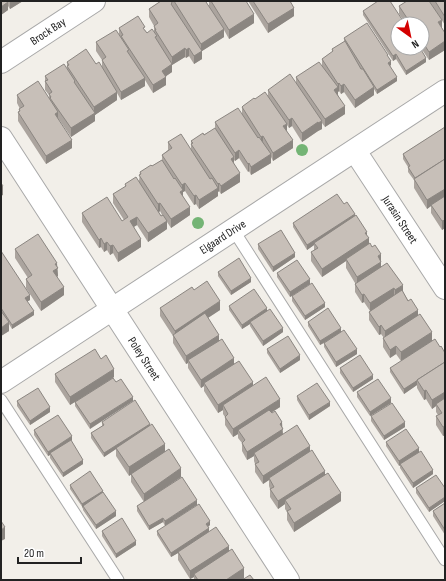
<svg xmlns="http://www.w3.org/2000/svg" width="446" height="581" viewBox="0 0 446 581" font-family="'Sofia Sans Condensed',sans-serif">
<rect width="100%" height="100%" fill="#f2efe9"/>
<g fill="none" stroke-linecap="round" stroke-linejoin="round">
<!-- service casing -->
<g stroke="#a9a9a9" stroke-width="13">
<g id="service">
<path d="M234 231 445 560"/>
<path d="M1 400 118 580"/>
</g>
</g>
<!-- minor casing -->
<g stroke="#a9a9a9" stroke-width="24">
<g id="minor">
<path id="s1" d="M1 62 94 1"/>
<path id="s2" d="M1 138 288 580"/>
<path id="s3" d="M355 151 445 288"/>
<path id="s4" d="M1 382 445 91"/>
</g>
</g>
<!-- service -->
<use href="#service" stroke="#fff" stroke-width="11"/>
<!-- minor -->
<use href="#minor" stroke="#fff" stroke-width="22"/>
</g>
<!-- trees -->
<g fill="#74b475">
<circle cx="302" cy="150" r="6"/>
<circle cx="198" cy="223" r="6"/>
</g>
<!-- wall -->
<g fill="#aba49e" fill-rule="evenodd">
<path d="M1 1H23L10 9 8 6V10L1 15Z"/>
<path d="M161 1H207V4L209 6V1H246L254 23 229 39 224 30V37L202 51V59L194 64 189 56 186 58 185 57 172 65V72L166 76V85L153 93 145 80V86L121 100 117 93V100L95 115V121L71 137 58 118 72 148 46 164 18 121V112H19V109H20L17 103V95L49 98V95L45 90V76L67 69V62L96 64 102 67V60L96 51V42L119 35V28L145 30 147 33 154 32V26L149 17V9Z"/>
<path d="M248 1H290L294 16 268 33Z"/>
<path d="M429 1H445V25Z"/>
<path d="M399 6 442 28 445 33V50L429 60 421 48H422V24H406L399 14Z"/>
<path d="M363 11 426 62 406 75 396 59 393 61 363 15Z"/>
<path d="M344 38 388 57 391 65 390 66 397 81 377 94 374 89V95L355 108 344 92 341 94 339 91 338 92V95L345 114 325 127 322 123V129L318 131 302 142 292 126 289 128 287 125V131L293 148 273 161 271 157V163L251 175 249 171 248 172 239 158 235 161 234 160V164L240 182 221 194 219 191 218 192V196L199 209 196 204 194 205 185 191 183 192V197L190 215 171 228 167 222V229L148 242 137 225 134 227 141 247 118 262 113 253 110 255 107 250 104 252 101 247 99 248 82 222V213L122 221 124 220 113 203V194L125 187V184L139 181 140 172 152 166 162 160V155L168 150V142L191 150V141L215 129V122L242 114V107L255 99 268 96V90L296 83V77L322 66V59L332 52V49L344 42ZM160 211 162 215 161 216 159 212Z"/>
<path d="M445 127V229V228L442 230 431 213V206L427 209 414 188V180L408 172V167L403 159V154Z"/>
<path d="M344 204 355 216 367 235 369 244 381 261V267L403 292 418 316 432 341 401 361 396 354 390 358 383 347V338H384L381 334 379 335 369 320V312L370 311 364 302 362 303 355 292V283L346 268V261L322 277 311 261V252L314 251V245L307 250 293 227V223Z"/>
<path d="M258 244 295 257 273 272 258 249Z"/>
<path d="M15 249 57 267 58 276 57 277 64 295 41 311 26 288V279L28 278 15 258Z"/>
<path d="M1 251 30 300 27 301 34 315 12 329 9 324V331L1 336Z"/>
<path d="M218 272 251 282 231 295 218 276Z"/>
<path d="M277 273 310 284 290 297 277 277Z"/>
<path d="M194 290 220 310 208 318 219 340 234 363 253 386 280 407 271 413 282 427 283 434 310 451 341 501 294 532 287 520V512L285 509V504L278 509 270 497V489L269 486V480L263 484 255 472V464L254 461V456L247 460 242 451V443L238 438V434L233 437 225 425V417L223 414V410L218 413 204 391V386L201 388 188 368V363L186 364 173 343V336L160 316V308Z"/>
<path d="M292 296 325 307 305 320 292 301Z"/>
<path d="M229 306 267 311 283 332 263 346 250 326V324L242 329 229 310Z"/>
<path d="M308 322 341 332 357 354 336 367 324 347V343L320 345 308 326Z"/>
<path d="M440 347 445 353V435L443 436 436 425V416L438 415 436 412V406L432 409 426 399 424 400 417 388V385L404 394 390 372V368Z"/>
<path d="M267 349 300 360 280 373 267 353Z"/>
<path d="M101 359 114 377 113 378 116 382 90 429 75 406V402L70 405 55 382V374Z"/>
<path d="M340 368 373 379 353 392 340 373Z"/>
<path d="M357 392 391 403 370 416 357 397Z"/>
<path d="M297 396 330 406 309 420 297 400Z"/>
<path d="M17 401 50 412 30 425 17 406Z"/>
<path d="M371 416 405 427 384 440 371 421Z"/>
<path d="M102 422 150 426 181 477 147 499 182 477 165 526 163 522 149 530 137 511V506L144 502 131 482V474L129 476 116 456V449L104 457 91 438V433L102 426Z"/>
<path d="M34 430 72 440 71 441 83 464 63 477 50 458V455L48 456 34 435Z"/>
<path d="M386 442 419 452 433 474 413 488 400 468V465L399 466 386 446Z"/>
<path d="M70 485 103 492 116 516 96 529 83 510V508L70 489Z"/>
<path d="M416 488H445V501L429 512 416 493Z"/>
<path d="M445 503V535L433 516V511Z"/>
<path d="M210 525 208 527 209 532 229 551 244 578 254 580H194V577L190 579 178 560V553L171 557 157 535V531Z"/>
<path d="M102 531 136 545 116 558 102 536Z"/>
</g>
<!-- shaded-wall -->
<g fill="#8b8681">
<path d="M10 1H23L10 9Z"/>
<path d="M8 2V10L1 15V7Z"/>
<path d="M294 8V16L268 33V24Z"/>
<path d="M254 14V23L229 39V30Z"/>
<path d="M442 20V29L438 22Z"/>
<path d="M224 29V37L202 51V59L194 64V56L201 51V44Z"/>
<path d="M445 41V50L429 60V52Z"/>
<path d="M185 48V57L172 65V72L162 79V71L172 64V57Z"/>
<path d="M189 48V56L186 58V50Z"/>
<path d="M396 54V59L393 61V56Z"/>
<path d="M426 58V62L406 75V71Z"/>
<path d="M391 61V65L388 67V63Z"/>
<path d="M166 77V85L153 93V85Z"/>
<path d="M397 77V81L377 94V90Z"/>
<path d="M145 78V86L121 100V92Z"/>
<path d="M339 83V91L338 92V84Z"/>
<path d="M344 84V92L341 94V86Z"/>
<path d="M338 87V96L334 90Z"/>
<path d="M374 87V95L355 108V100Z"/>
<path d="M117 92V100L95 115V121L71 137V128L94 113V107Z"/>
<path d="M345 106V114L325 127V119Z"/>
<path d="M58 112V121L55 114Z"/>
<path d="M292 118V126L289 128V120Z"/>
<path d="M322 121V129L318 131V123Z"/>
<path d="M318 122V131L302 142V133Z"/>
<path d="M287 124V132L283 126Z"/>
<path d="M263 136V144L261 145V137Z"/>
<path d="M72 140V148L46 164V156Z"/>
<path d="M293 140V148L273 161V153Z"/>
<path d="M239 150V158L235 161V153Z"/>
<path d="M271 154V163L251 175V167Z"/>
<path d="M234 157V166L231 159Z"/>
<path d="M249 163V171L248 172V164Z"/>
<path d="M240 173V182L221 194V186Z"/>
<path d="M185 183V191L183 192V198L180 192 182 191V185Z"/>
<path d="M219 183V191L218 192V196L199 209V200L218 188V184Z"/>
<path d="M3 186V195L1 196V188Z"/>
<path d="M445 189V197L431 205V206L427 209V200Z"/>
<path d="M196 195V204L194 205V196Z"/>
<path d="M160 203V211L158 213V204Z"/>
<path d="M190 207V215L171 228V219Z"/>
<path d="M355 214V219L314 243V245L307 250V245Z"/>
<path d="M137 217V225L130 229V221Z"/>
<path d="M445 220V228L442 230V221Z"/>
<path d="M167 221V229L148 242V233Z"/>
<path d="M367 232V239L369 238V246L346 259V261L322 277V269Z"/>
<path d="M101 238V247L99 248V240Z"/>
<path d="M141 239V247L118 262V253Z"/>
<path d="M107 242V250L104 252V244Z"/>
<path d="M113 245V253L110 255V246Z"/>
<path d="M295 253V257L273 272V267Z"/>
<path d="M381 254V270L357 286V277L378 256Z"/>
<path d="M57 263 58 276 53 279V271L55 264Z"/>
<path d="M251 278V282L231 295V291Z"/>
<path d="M310 279V284L290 297V292Z"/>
<path d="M403 285V293L395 298V290Z"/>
<path d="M64 287V295L41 311V302Z"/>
<path d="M394 288V297L370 312V303Z"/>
<path d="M364 294V302L362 303V295Z"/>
<path d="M30 295V300L25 303V298Z"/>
<path d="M220 301V310L175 339V331Z"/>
<path d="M325 303V307L305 320V316Z"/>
<path d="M267 308V312L250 322V324L242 329V325Z"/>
<path d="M418 310V318L385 339V331Z"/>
<path d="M34 311V315L12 329V325Z"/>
<path d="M9 322V331L1 336V328Z"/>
<path d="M381 325V334L379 335V327Z"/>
<path d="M283 328V332L263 346V341Z"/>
<path d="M341 328V332L320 345V341Z"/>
<path d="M432 332V341L401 361V352Z"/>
<path d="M219 335V343L188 360V363L186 364V356Z"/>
<path d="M396 346V354L390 358V350Z"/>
<path d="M357 349V354L336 367V362Z"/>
<path d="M300 355V360L280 373V369Z"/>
<path d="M234 358V367L204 383V386L201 388V380Z"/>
<path d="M114 369V377L70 405V397Z"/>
<path d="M373 375V379L353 392V388Z"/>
<path d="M417 380V385L404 394V389Z"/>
<path d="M253 382V391L223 405V410L218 413V405Z"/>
<path d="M426 390V399L424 400V391Z"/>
<path d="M445 392V401L436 404V406L432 409V400Z"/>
<path d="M133 397V401L90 429V424Z"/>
<path d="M391 398V403L370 416V412Z"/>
<path d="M280 399V407L240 432 238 430V434L233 437V429Z"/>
<path d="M330 402V406L309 420V415Z"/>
<path d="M50 407V412L30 425V421Z"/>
<path d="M282 422 283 437 254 453V456L247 460V452Z"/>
<path d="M405 422V427L384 440V436Z"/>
<path d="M150 424V428L116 448V449L104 457V453Z"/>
<path d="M445 426V435L443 436V427Z"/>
<path d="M72 436V440L51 454 50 453V455L48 456V452Z"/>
<path d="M165 444V452L129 476V467Z"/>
<path d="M310 446V454L269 478V480L263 484V476Z"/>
<path d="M419 448V452L399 466V461Z"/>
<path d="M83 460V464L63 477V473Z"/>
<path d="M181 468V477L144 502V494Z"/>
<path d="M433 470V474L413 488V483Z"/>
<path d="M325 471V479L285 500V504L278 509V501Z"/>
<path d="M103 491V495L83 506 82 509V504Z"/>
<path d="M341 493V501L294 532V523Z"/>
<path d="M445 497V501L429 512V508Z"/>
<path d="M197 500V505L165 526V521Z"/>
<path d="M116 511V516L96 529V525Z"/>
<path d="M163 518V522L149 530V526Z"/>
<path d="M210 521V525L206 528V524Z"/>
<path d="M5 527V539L1 541V530Z"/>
<path d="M209 528V533L178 552V553L171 557V553Z"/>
<path d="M136 541V545L116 558V554Z"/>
<path d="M229 546V554L194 574V577L190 579V571Z"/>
<path d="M244 568V580H226Z"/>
</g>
<!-- building -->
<g fill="#c7bfb8" stroke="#8b8681">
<path d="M1 1H7L8 2 1 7Z"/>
<path d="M161 1H171L172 3 171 4 202 51 194 56 189 48 186 50 185 48 172 57 155 30H156L154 26 158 23 149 9Z"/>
<path d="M174 1H207L206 2 224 29 201 44Z"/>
<path d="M211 1H246L254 14 229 30Z"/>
<path d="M253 1H290L294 8 268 24Z"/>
<path d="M378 1H390L405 24H398V48H420L426 58 406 71 396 54 393 56 363 11Z"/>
<path d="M407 1H429L442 20 438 22 445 33V41L429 52 422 41V24H411L399 6Z"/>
<path d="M435 1H445V17Z"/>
<path d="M138 16 145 27 143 28 147 33 152 29 157 36 155 37 172 64 162 71 166 77 153 85 121 36 123 35 119 28Z"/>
<path d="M367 23 388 55H387L391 61 388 63 397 77 377 90 344 38Z"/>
<path d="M116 30 129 50 127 51 145 78 121 92 102 60 106 57 96 42Z"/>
<path d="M345 41 361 69H363L374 87 355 100 344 84 341 86 339 83 338 84 322 59 333 51 332 49Z"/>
<path d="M86 49 96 64 99 62 117 92 94 107 67 66 69 65 67 62Z"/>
<path d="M319 62 338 87 334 90 345 106 325 119 296 77Z"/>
<path d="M64 64 75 81 74 82 95 113 71 128 50 98 51 97 49 94 52 92 45 81 48 80 45 76Z"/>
<path d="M290 74 322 121 318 123V122L302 133 292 118 289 120 268 90Z"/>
<path d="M38 81 58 112 55 114 72 140 46 156 18 112 20 111 19 109 24 106 17 95Z"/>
<path d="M265 92 287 124 283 126 293 140 273 153 263 136 261 137 242 107 243 106 254 98 255 99Z"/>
<path d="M238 108 258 138 259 137 271 154 251 167 249 163 248 164 239 150 235 153 215 122Z"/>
<path d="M445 127V159L415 178 408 167 410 166 403 154Z"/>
<path d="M215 128 234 157 231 159 240 173 221 186 219 183 218 184 191 144 193 143 191 141 203 133 204 135Z"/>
<path d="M181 134 210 179 212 178 218 188 199 200 196 195 194 196 185 183 182 185 162 155 172 148 168 142Z"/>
<path d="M445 159V189L427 200 414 179Z"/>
<path d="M162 160 174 179 175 178 183 190 180 192 190 207 171 219 160 203 158 204 139 175 141 174 140 172 151 165 152 166Z"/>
<path d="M136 177 161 216 163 215 167 221 148 233 137 217 130 221 141 239 118 253 113 245 110 246 107 242 104 244 101 238 99 240 82 213 107 197 122 221 128 217 113 194 126 186 125 184Z"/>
<path d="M1 183 3 186 1 188Z"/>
<path d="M337 194 344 204 347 202 355 214 307 245 293 223Z"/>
<path d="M445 196V220L442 221 431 205Z"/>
<path d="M356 215 367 232 365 233 369 238 322 269 311 252 318 248 314 243Z"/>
<path d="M281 230 295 253 273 267 258 244Z"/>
<path d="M38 234 57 263 55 264 58 268 53 271 64 287 41 302 26 279 32 275 15 249Z"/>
<path d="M370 243 372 247 375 245 381 254 378 256 381 262 357 277 346 259Z"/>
<path d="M1 251 30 295 25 298 34 311 12 325 1 308Z"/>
<path d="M239 258 251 278 231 291 218 272Z"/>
<path d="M297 260 310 279 290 292 277 273Z"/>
<path d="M387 263 403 285 395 290 394 288 370 303 364 294 362 295 355 284Z"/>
<path d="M207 281 220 301 175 331 160 308 192 287 194 290Z"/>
<path d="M312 283 325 303 305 316 292 296Z"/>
<path d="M254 289 267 308 242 325 229 306Z"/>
<path d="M402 290 408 301 411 299 418 310 385 331 381 325 379 327 369 312Z"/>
<path d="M328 308 341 328 320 341 308 322Z"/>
<path d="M270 309 283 328 263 341 250 322Z"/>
<path d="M1 311 9 322 1 328Z"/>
<path d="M205 313 219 335 186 356 173 335Z"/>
<path d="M420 314 432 332 401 352 396 346 390 350 383 338Z"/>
<path d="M344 330 357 349 336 362 324 343Z"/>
<path d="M288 336 300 355 280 369 267 349Z"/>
<path d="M222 339 234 358 201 380 188 360Z"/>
<path d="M435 339 440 347 441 346 445 353V362L417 380H418L404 389 390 368Z"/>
<path d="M95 349 101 359 106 355 114 369 70 397 55 374Z"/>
<path d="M360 355 373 375 353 388 340 368Z"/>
<path d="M239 361 253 382 218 405 204 383Z"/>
<path d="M445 362V392L432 400 426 390 424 391 417 380Z"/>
<path d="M266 377 280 399 233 429 225 417 228 414 223 405Z"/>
<path d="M113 378 116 382 121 379 133 397 90 424 75 402Z"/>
<path d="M378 379 391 398 370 412 357 392Z"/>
<path d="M317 383 330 402 309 415 297 396Z"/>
<path d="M38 388 50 407 30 421 17 401Z"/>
<path d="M445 398V426L443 427 436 416 442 413 436 404Z"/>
<path d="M135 400 150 424 104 453 91 433 104 425 102 422Z"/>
<path d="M392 403 405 422 384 436 371 416Z"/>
<path d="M269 410 272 413 275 411 282 422 280 424 283 429 247 452 242 443 245 440 238 430Z"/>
<path d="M58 415 72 436 48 452 34 430Z"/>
<path d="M152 424 165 444 129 467 116 448Z"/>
<path d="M297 425 310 446 263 476 255 464 259 462 254 453Z"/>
<path d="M406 429 419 448 399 461 386 442Z"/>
<path d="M71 440 83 460 63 473 50 453Z"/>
<path d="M169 449 181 468 144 494 131 474Z"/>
<path d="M312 450 325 471 278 501 270 489 274 487 269 478Z"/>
<path d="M421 451 433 470 413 483 400 464Z"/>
<path d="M90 471 103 491 82 504 70 485Z"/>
<path d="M328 473 341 493 294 523 287 511 291 509 285 500Z"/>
<path d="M436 475 445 488V497L429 508 416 488Z"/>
<path d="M182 477 197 500 165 521 163 518 149 526 137 506Z"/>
<path d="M103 492 116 511 96 525 83 506Z"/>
<path d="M445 503V530L433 511Z"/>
<path d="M199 504 210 521 206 524 209 528 171 553 157 531Z"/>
<path d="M122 518 136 541 116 554 102 531Z"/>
<path d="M1 521 5 527 1 530Z"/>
<path d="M216 527 229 546 190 571 178 552Z"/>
<path d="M232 549 244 568 226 580H198L194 574Z"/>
<path d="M250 575 254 580H242Z"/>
</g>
<g text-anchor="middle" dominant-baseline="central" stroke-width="3" stroke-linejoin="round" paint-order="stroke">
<!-- street labels -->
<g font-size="12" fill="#222" stroke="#fff">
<text stroke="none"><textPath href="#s1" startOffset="56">Brock Bay</textPath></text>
<text stroke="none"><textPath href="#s3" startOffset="82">Jurasin Street</textPath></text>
<text stroke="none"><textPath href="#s4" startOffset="265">Elgaard Drive</textPath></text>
<text stroke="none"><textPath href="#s2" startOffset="263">Poley Street</textPath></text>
</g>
</g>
<!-- border -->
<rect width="446" height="581" fill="none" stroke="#222222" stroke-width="4"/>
<!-- north arrow -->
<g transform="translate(410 36) rotate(147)"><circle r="19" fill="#ffffff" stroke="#a7a7a7"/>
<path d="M0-3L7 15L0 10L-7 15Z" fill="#d40000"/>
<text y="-6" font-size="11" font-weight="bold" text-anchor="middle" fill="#222222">N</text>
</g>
<!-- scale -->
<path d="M18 557v6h63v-6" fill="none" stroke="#222222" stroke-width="2"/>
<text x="24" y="557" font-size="12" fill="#222222" stroke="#ffffff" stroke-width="3" paint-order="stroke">20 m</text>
</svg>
